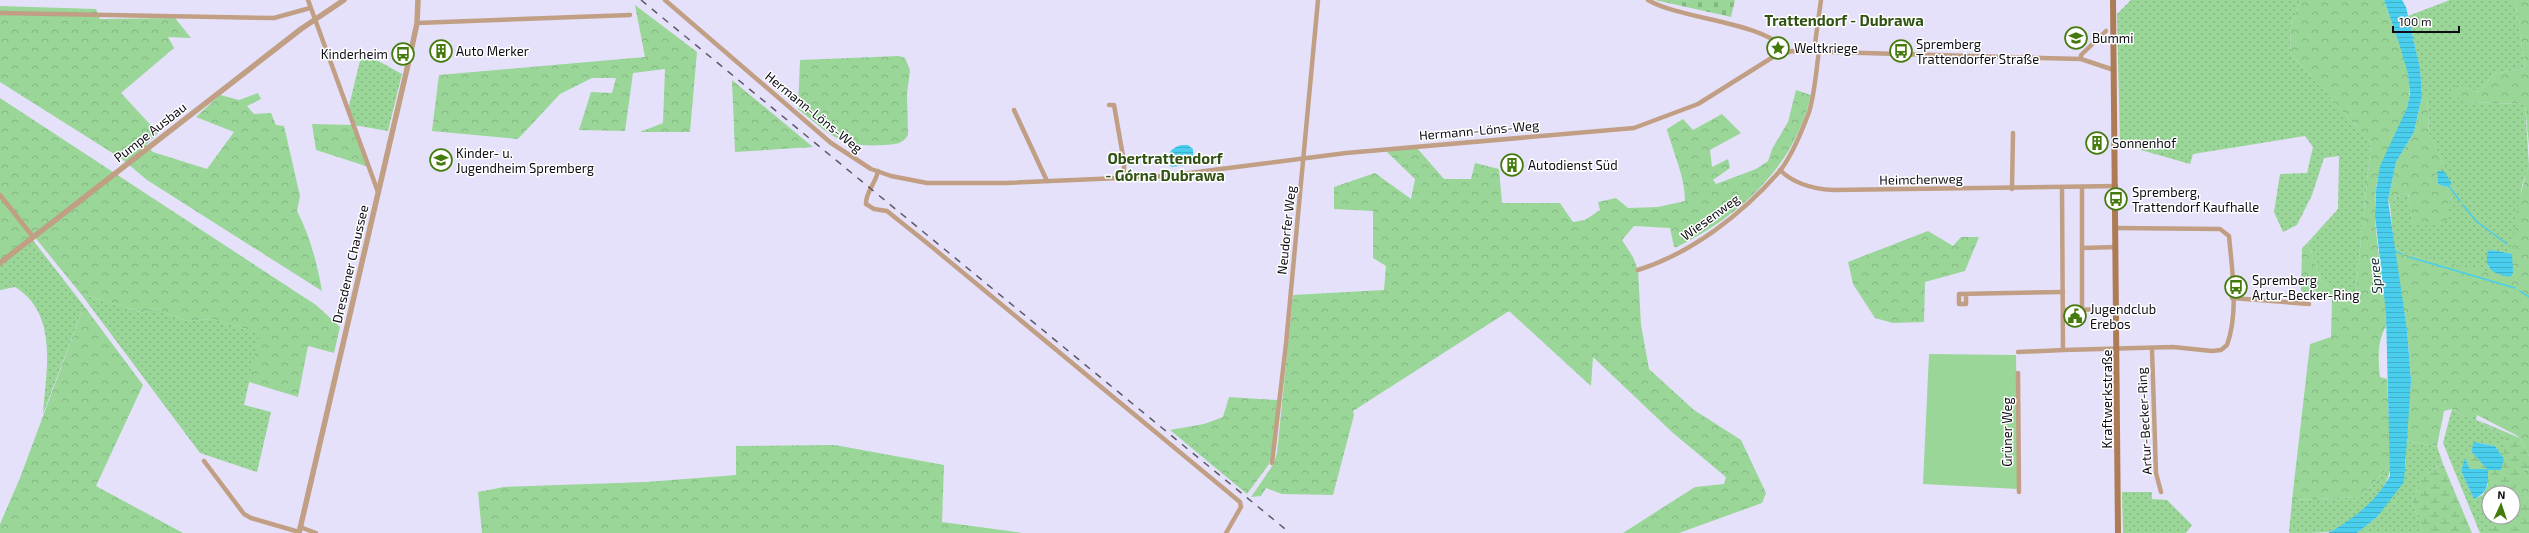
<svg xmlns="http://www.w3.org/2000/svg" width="2529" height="533" viewBox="0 0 2529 533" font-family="'Exo 2',sans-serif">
<defs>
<pattern id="grass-dots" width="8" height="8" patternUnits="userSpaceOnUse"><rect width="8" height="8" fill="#99d698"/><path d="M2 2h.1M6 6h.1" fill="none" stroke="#83b682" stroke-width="1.8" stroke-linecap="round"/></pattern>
<pattern id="forest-crowns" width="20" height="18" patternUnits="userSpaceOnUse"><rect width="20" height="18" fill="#99d698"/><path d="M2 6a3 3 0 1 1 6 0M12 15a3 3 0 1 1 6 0" fill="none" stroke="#83b682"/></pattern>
<pattern id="wetland-marsh" width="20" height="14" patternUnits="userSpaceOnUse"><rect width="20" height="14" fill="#99d698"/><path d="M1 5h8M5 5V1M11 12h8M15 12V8" fill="none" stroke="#83b682"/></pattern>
<pattern id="cemetery-stones" width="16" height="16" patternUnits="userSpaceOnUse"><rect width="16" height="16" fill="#99d698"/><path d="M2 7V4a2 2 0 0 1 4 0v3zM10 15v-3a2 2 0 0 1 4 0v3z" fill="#83b682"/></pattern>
<pattern id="water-rules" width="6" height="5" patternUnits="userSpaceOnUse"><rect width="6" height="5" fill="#49ceed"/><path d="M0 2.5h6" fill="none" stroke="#3fb0ca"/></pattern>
</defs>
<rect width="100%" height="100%" fill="#e6e1fa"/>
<!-- grass -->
<g fill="url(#grass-dots)">
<path d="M2131 0H2301L2290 27 2291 54 2371 143 2355 297 2349 305 2321 280 2308 242 2338 209 2339 156 2324 158 2312 195 2297 225 2283 232 2274 212 2280 174 2307 173 2313 147 2305 136 2193 154 2190 164 2120 144 2117 14Z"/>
<path d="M2450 0H2513L2516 6 2525 68 2494 74 2479 92 2457 85 2464 102 2525 104 2529 166 2522 185 2512 254 2493 250 2488 251V267L2500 275 2404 254 2394 247 2390 205 2397 196 2408 193 2413 224 2449 219V203L2455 188 2438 184 2435 168 2443 163 2429 134 2427 98 2422 96 2420 68 2408 16Z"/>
<path d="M362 52 402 74 388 131 354 125 349 106Z"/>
<path d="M32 239 84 306 43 414C46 371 59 314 15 287L0 290V265Z"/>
<path d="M81 294 144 313 152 308 187 321 213 319 260 333 244 405 271 412 257 472 200 453Z"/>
<path d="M2452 409 2463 415H2477L2476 420 2506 436 2504 459 2495 446 2475 442C2471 453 2464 460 2461 471L2474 499 2483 495 2489 499V517H2500L2489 533H2480L2443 443Z"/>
<path d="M2405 441 2437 446 2443 464 2422 476 2412 501 2423 533H2357L2377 517 2406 463Z"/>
<path d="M2391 464C2389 493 2355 521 2329 532 2319 533 2300 533 2289 533L2292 500 2361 497Z"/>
<path d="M2122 492H2152V499L2167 500 2192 525 2186 533H2123Z"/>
</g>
<!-- forest -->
<g fill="url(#forest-crowns)">
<path d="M2301 0H2384C2394 33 2417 72 2407 108 2398 137 2380 157 2376 189 2371 235 2386 280 2387 325 2377 339 2378 360 2380 377L2387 379 2391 464 2361 497 2292 500 2310 344 2331 337 2332 299 2301 291 2302 248 2308 242 2321 280 2349 305 2355 297 2371 143 2291 54 2290 27Z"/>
<path d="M2513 0H2529V146L2525 104 2464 102 2451 93 2457 85 2479 92 2494 74 2525 68 2516 6Z"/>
<path d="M635 5 697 52 690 132H640L663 123 665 69 633 73 625 131 579 130 591 92 612 93 616 78H592L560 94 518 139 432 131 439 75 645 57Z"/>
<path d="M0 6 96 9 100 19 175 18 191 38 168 37 174 48 121 93 158 133 146 145 153 152 207 169 234 132 196 117 220 95 239 100 258 93 261 99 247 106 254 114 271 113 276 125 284 126 300 196 297 211C310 236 317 263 322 291L147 180 122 159 0 82Z"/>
<path d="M899 56 905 58 910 70 907 94 908 135C902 145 895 144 884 145 840 148 831 135 798 109L800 60Z"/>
<path d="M732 80 813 147 735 152Z"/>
<path d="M1796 90 1811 95C1795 166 1740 216 1677 247H1674L1670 228 1634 226 1622 240 1633 257 1638 270 1641 325 1649 369 1694 410 1741 440 1766 493 1762 503 1679 533H1623L1695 487 1724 484 1726 477 1673 433 1593 357 1591 386 1509 311 1353 411 1354 415 1333 495 1282 494 1266 488 1261 496 1251 497 1273 465 1277 453 1293 295 1384 290 1386 266 1373 258V211L1334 209V187L1375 173 1411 199 1415 179 1386 151 1417 148 1444 179H1471L1475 163 1499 169 1502 203H1560L1573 222 1585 220 1600 210 1598 202 1616 198 1628 208 1658 207 1685 201C1685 176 1673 153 1667 129L1683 119 1693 130 1722 114 1741 133 1710 150 1712 167 1728 159 1730 168 1713 180 1716 184 1756 169 1768 161 1772 149 1788 122Z"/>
<path d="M2422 96 2427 97 2429 134 2443 163 2435 168 2438 184 2446 187 2452 184 2455 188 2449 203V219L2431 226 2413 224 2408 193 2397 196 2390 205 2388 200 2396 162 2414 132Z"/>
<path d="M0 98 316 305 340 327 334 353 308 346 298 397 249 382 259 333 213 319 187 321 152 308 144 313 81 294 33 235 0 261Z"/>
<path d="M312 124 354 125 369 167 316 150Z"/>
<path d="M2529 166V456L2520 438 2516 435 2477 415H2463L2452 409 2444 411 2437 446 2405 441 2411 381 2407 330 2394 247 2404 254 2510 276C2513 239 2516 201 2529 166Z"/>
<path d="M1928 231 1953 246 1961 237H1979L1965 271 1925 282 1924 322 1893 323 1875 318 1853 284 1848 262Z"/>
<path d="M84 306 143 385 96 486 183 533H0V524L20 478Z"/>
<path d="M1229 397 1278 400 1272 455 1269 464 1247 494 1170 430 1204 424 1223 417Z"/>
<path d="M835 445 944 465 942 522 1023 533H482L478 492 504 487 646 482 736 475V446Z"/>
<path d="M2525 469 2529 470V499L2513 490Z"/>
</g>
<!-- wetland -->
<g fill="url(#wetland-marsh)">
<path d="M2475 419 2520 438 2529 456V470L2525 469 2514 490 2529 499V533H2489L2500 517H2513V493H2489V499L2483 495 2488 484 2470 469 2465 458 2471 451 2488 469 2501 470 2506 436Z"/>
<path d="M2443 464 2472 533H2423L2412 501 2422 476Z"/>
</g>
<!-- cemetery -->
<path fill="url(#cemetery-stones)" d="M1655 0H1735L1731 17Z"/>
<!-- garden -->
<path fill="#99d698" d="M1929 354 2016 355 2018 489 1923 484Z"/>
<!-- water -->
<g fill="url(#water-rules)">
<path d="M2384 0H2402L2406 7 2420 68 2422 96 2414 132 2396 162 2388 200 2407 330 2411 381 2404 482 2377 517 2357 533H2328C2354 519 2376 501 2390 476L2386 313 2375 216 2376 190 2380 166 2407 108 2410 94 2408 74 2399 43Z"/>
<path d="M1182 145H1188L1193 149 1194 164 1171 167C1165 155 1170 148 1182 145Z"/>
<path d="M2437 171H2444L2452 184 2446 187 2438 184Z"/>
<path d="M2493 250 2512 254 2513 273 2510 277C2494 274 2483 269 2488 251Z"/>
<path d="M2474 442 2495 446 2504 459 2501 470H2488C2488 484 2488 493 2474 499L2461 471 2465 458 2470 469H2487L2471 451Z"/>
</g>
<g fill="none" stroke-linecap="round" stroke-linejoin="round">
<!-- stream -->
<g stroke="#49ceed" stroke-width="1.5">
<path d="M2448 185 2460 201"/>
<path d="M2463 205 2476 221 2507 244"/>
<path d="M2392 250 2402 254"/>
<path d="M2409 257 2515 288"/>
<path d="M2520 291 2529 297"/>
</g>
<!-- minor -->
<g stroke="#c19f85" stroke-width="4.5">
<path d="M308 0 378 192"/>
<path d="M665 0 831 143 871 169 891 176 927 183H1006L1165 176 1346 153 1634 128 1698 104 1773 57 1792 51 2081 59 2114 70"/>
<path d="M1648 0C1682 20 1762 21 1787 51"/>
<path d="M0 13 274 18 310 8"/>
<path d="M417 23 630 15"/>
<path d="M1814 51 1821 0"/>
<path d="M2081 59V55L2106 31"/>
<path d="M1109 105H1114L1124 162V178"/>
<path d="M1014 110 1047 181"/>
<path d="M1780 170C1794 184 1814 189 1833 190L2116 186"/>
<path d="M878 171C876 183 865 193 866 204L874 209 887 211 932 247 1240 502 1241 507 1226 533"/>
<path d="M2062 187 2063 350 2173 347 2212 351 2221 350 2227 345C2239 312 2232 270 2229 236L2220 229 2116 228"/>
<path d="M2082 187V310"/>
<path d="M2012 189 2013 133"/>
<path d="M0 195 33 237"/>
<path d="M2082 248 2116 247"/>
<path d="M1638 270C1692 253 1742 214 1779 172 1792 156 1802 131 1809 112 1815 93 1816 71 1819 51"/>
<path d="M1966 294V304H1959V294L2063 292"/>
<path d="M2232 298 2309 304"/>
<path d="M2063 310 2117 309"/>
<path d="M2152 349 2156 473 2161 492"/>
<path d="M2018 352 2063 350"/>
<path d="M2018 373 2019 492"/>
<path d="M204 461 244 514 251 518 299 532"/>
<path d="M1272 463 1286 344 1318 0"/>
<path d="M300 527 316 533"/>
</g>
<!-- tertiary -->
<g stroke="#c19f85" stroke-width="5.5">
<path d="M0 263 301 29 344 0"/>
<path d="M299 533 410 56 417 23 418 0"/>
</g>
<!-- secondary -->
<path stroke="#ad7c55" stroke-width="6" d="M2113 0 2118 533"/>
<!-- rail -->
<path stroke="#5c5967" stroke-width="1.5" stroke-dasharray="7 7" stroke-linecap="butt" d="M641 0 1290 533"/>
</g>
<!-- icons -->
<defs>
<g id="school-ring" transform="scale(1.15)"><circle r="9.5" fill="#fff" stroke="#457b0d" stroke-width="1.5"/><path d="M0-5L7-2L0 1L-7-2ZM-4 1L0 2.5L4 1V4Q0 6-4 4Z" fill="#457b0d"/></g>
<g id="sight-ring" transform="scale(1.15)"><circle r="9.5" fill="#fff" stroke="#457b0d" stroke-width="1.5"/><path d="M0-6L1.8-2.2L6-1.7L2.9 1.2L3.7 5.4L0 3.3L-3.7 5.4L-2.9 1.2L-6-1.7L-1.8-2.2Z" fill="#457b0d"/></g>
<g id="building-ring" transform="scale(1.15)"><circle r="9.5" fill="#fff" stroke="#457b0d" stroke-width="1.5"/><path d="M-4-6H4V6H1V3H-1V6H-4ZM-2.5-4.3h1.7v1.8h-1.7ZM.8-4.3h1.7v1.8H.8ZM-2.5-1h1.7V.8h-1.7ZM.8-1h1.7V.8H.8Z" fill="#457b0d"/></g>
<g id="bus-ring" transform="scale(1.15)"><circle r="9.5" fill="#fff" stroke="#457b0d" stroke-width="1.5"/><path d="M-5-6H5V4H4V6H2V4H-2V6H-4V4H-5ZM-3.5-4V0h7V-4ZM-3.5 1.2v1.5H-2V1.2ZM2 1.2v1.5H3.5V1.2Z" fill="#457b0d"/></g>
<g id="civic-ring" transform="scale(1.15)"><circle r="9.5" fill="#fff" stroke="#457b0d" stroke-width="1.5"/><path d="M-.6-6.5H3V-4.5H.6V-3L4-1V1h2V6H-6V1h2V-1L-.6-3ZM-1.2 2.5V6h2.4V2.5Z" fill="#457b0d"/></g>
</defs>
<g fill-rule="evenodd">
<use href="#school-ring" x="2076" y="38"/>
<use href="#sight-ring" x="1778" y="48"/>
<use href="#building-ring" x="441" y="51"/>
<use href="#bus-ring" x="1901" y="51"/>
<use href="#bus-ring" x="403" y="54"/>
<use href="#building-ring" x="2097" y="143"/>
<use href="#school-ring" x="441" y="160"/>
<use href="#building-ring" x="1512" y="165"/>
<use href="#bus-ring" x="2116" y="199"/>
<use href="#bus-ring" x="2236" y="287"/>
<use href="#civic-ring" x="2075" y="316"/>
</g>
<g text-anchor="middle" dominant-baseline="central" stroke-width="3" stroke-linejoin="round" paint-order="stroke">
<!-- poi labels -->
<g font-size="13" fill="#0d0b13" stroke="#fff" text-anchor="start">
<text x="2092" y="38">Bummi</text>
<text x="1916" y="44">Spremberg<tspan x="1916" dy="15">Trattendorfer Straße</tspan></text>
<text x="1794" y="48">Weltkriege</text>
<text x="456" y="51">Auto Merker</text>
<text x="388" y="54" text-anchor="end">Kinderheim</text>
<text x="2112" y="143">Sonnenhof</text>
<text x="456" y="153">Kinder- u.<tspan x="456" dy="15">Jugendheim Spremberg</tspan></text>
<text x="1528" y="165">Autodienst Süd</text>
<text x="2132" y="192">Spremberg,<tspan x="2132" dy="15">Trattendorf Kaufhalle</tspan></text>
<text x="2252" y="280">Spremberg<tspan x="2252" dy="15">Artur-Becker-Ring</tspan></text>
<text x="2090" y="309">Jugendclub<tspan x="2090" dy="15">Erebos</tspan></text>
</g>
<!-- street labels -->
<g font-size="13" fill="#0d0b13" stroke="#fff">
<text transform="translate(814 112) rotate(39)">Hermann-Löns-Weg</text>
<text transform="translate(1479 130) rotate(-5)">Hermann-Löns-Weg</text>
<text transform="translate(150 132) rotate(-38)">Pumpe Ausbau</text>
<text transform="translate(1921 179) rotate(-1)">Heimchenweg</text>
<text transform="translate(1710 217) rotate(-36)">Wiesenweg</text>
<text transform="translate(1286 230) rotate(-84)">Neudorfer Weg</text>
<text transform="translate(350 264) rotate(-77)">Dresdener Chaussee</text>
<text transform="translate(2107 399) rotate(-90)">Kraftwerkstraße</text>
<text transform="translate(2144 421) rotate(-93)">Artur-Becker-Ring</text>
<text transform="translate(2007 432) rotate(-90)">Grüner Weg</text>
</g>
<!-- water labels -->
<g font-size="14" font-style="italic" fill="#1c3339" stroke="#fff">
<text transform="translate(2375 276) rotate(-96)">Spree</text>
</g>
<!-- quarter labels -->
<g font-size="15" font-weight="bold" fill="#305212" stroke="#fff">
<text x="1844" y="20">Trattendorf - Dubrawa</text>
<text x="1165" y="158">Obertrattendorf<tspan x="1165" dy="17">- Górna Dubrawa</tspan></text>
</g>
</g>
<!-- north arrow -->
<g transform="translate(2501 505) rotate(3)"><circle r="19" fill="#ffffff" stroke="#9e9da1"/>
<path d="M0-3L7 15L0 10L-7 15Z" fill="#457b0d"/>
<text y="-6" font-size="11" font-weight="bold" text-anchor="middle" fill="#0d0b13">N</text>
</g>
<!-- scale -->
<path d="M2393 26v6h66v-6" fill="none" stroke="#0d0b13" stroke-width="2"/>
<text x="2399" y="26" font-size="12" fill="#0d0b13" stroke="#ffffff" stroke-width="3" paint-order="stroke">100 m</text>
</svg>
